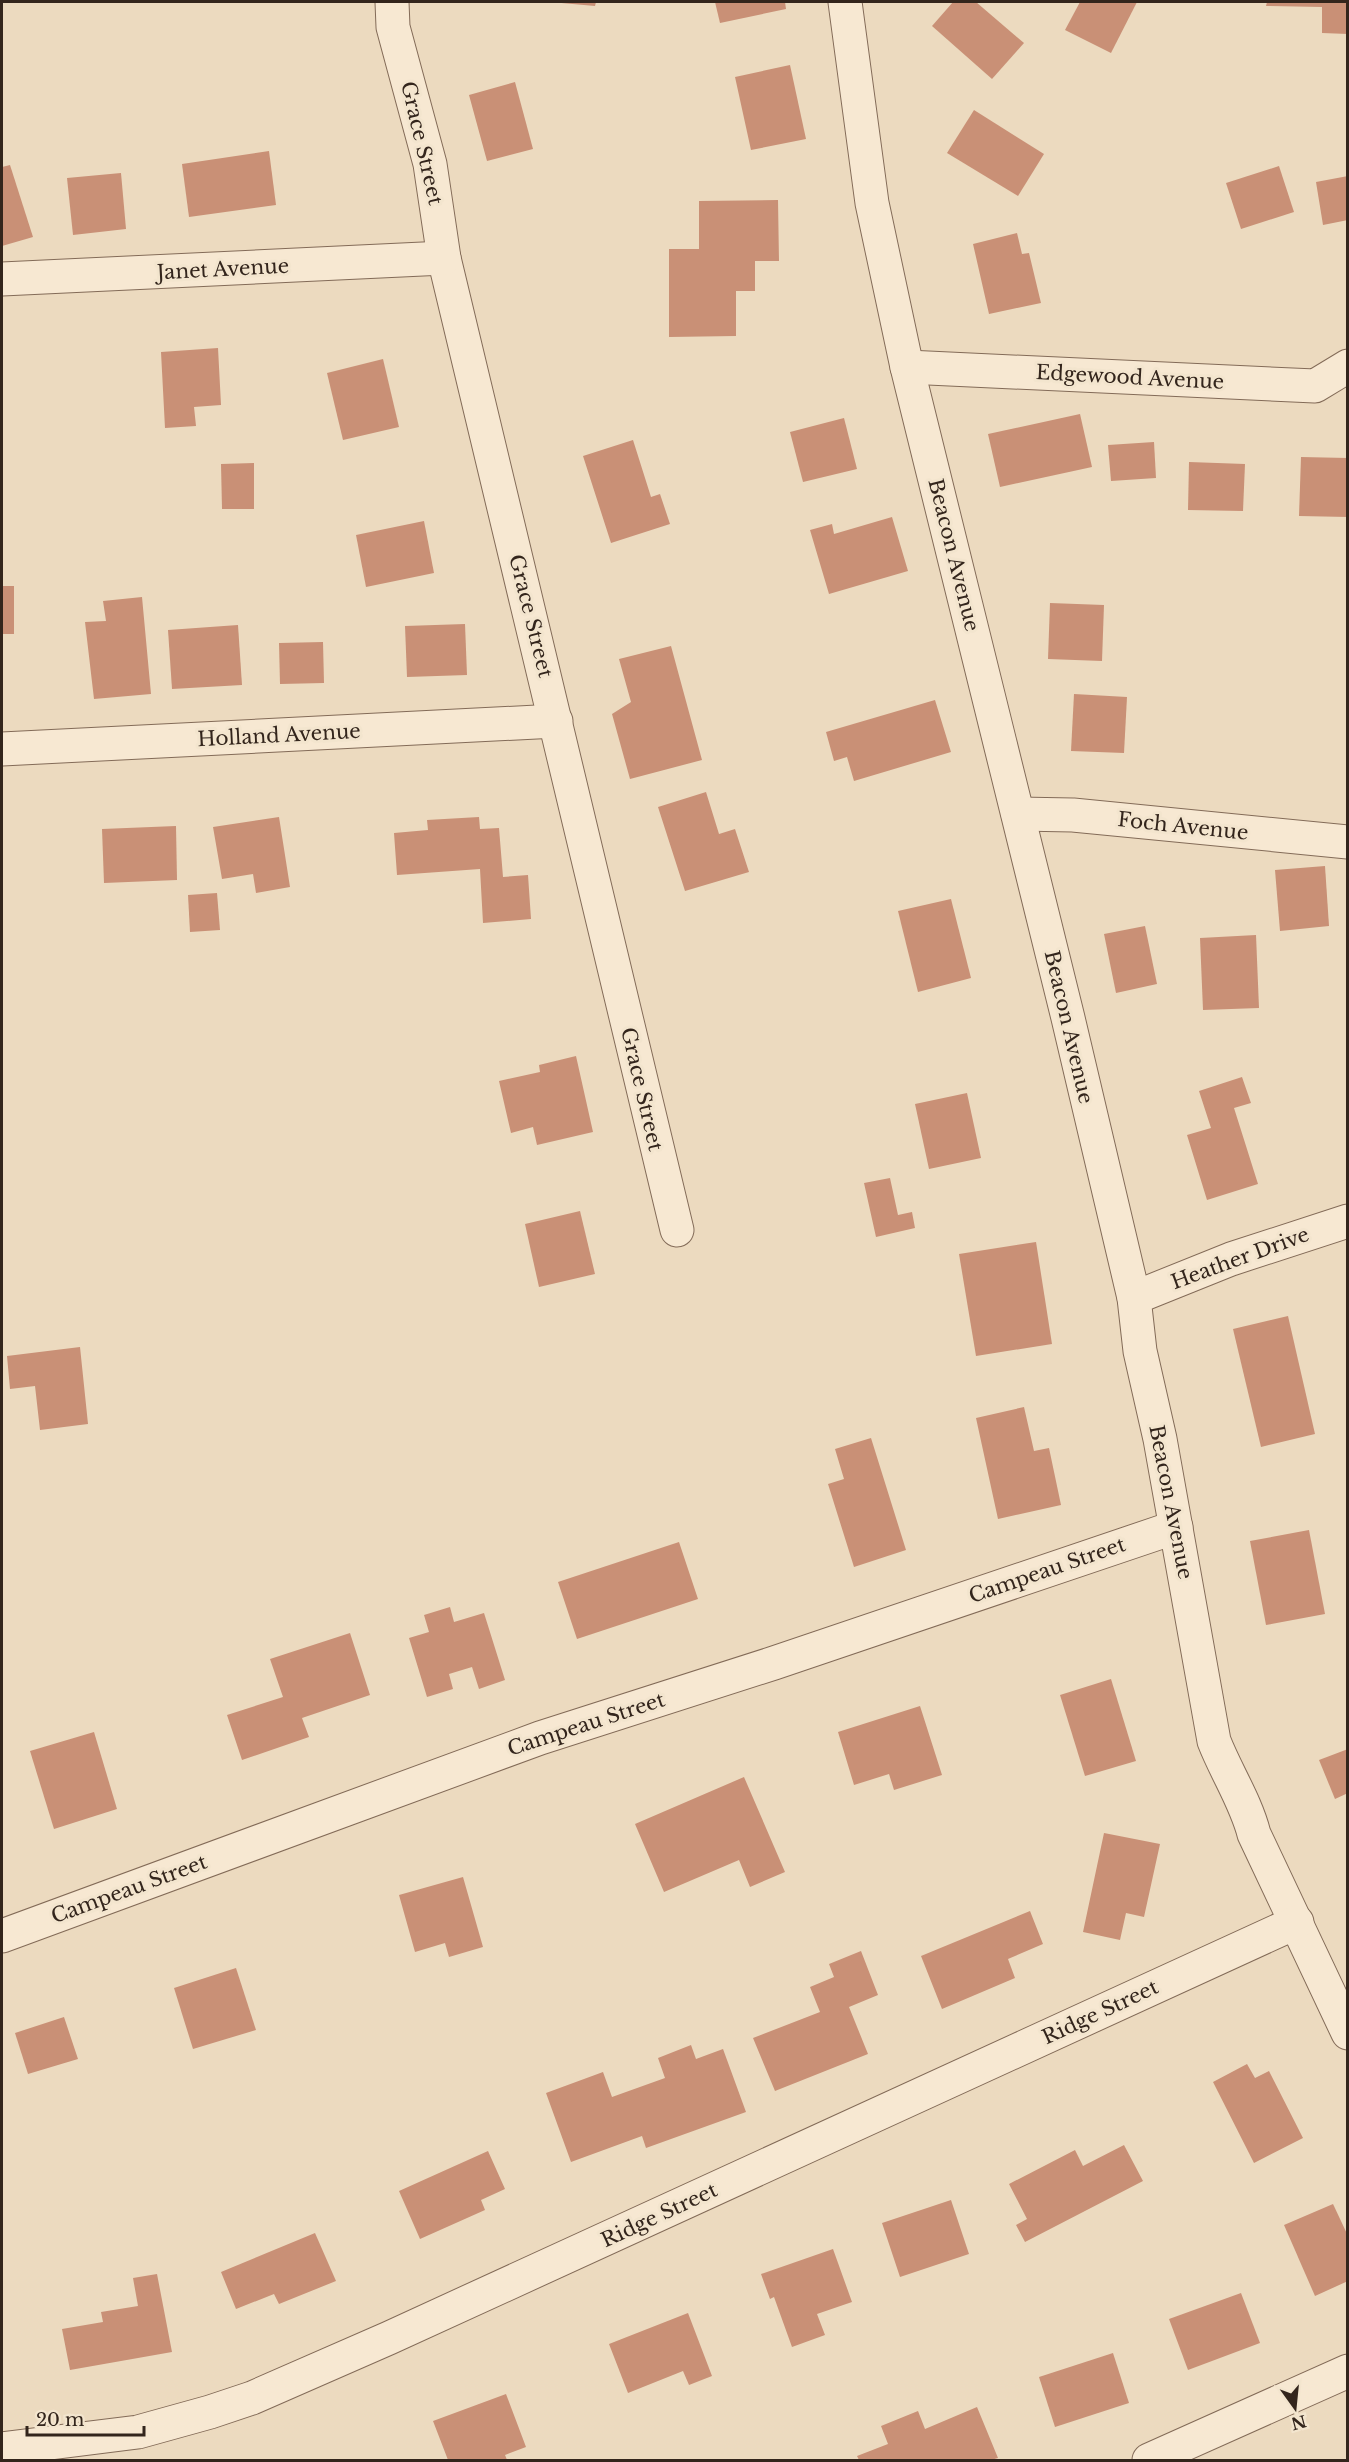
<svg xmlns="http://www.w3.org/2000/svg" width="1349" height="2462" viewBox="0 0 1349 2462" font-family="'Libre Baskerville',serif">
<rect width="100%" height="100%" fill="#ecdabf"/>
<!-- building -->
<g fill="#c99076">
<path d="M550 2H596L595 6Z"/>
<path d="M715 2H785L786 9 720 23Z"/>
<path d="M953 2H976L1024 43 992 79 932 26Z"/>
<path d="M1080 2H1137L1111 53 1065 30Z"/>
<path d="M1267 2H1348V34L1322 33V7L1266 6Z"/>
<path d="M790 65 806 139 751 150 735 77Z"/>
<path d="M515 82 533 149 487 161 469 95Z"/>
<path d="M974 110 1044 154 1018 196 947 153Z"/>
<path d="M269 151 276 205 189 217 182 164Z"/>
<path d="M10 165 33 237 2 246V167Z"/>
<path d="M1279 166 1294 212 1241 229 1226 183Z"/>
<path d="M121 173 126 229 73 235 67 178Z"/>
<path d="M1348 176V220L1323 225 1316 182Z"/>
<path d="M778 200 779 261H755V291H736V336L669 337V249H699V201Z"/>
<path d="M1017 233 1022 254 1029 253 1041 303 989 314 973 244Z"/>
<path d="M218 348 221 405 194 407 196 426 165 428 161 352Z"/>
<path d="M383 359 399 427 343 440 327 373Z"/>
<path d="M1080 414 1092 467 1000 487 988 434Z"/>
<path d="M844 418 857 469 803 482 790 432Z"/>
<path d="M633 440 651 497 660 494 670 524 611 543 583 456Z"/>
<path d="M1154 442 1156 478 1111 481 1108 445Z"/>
<path d="M1301 457 1348 458V517L1299 516Z"/>
<path d="M1189 462 1245 464 1243 511 1188 510Z"/>
<path d="M254 463V509H222L221 464Z"/>
<path d="M892 517 908 571 829 594 810 530 832 524 834 534Z"/>
<path d="M424 521 434 573 366 587 356 535Z"/>
<rect x="2" y="586" width="12" height="48"/>
<path d="M142 597 151 694 94 699 85 622 106 621 103 601Z"/>
<path d="M1050 603 1104 605 1102 661 1048 659Z"/>
<path d="M465 624 467 675 407 677 405 626Z"/>
<path d="M238 625 242 685 172 689 168 630Z"/>
<path d="M323 642 324 683 280 684 279 643Z"/>
<path d="M671 646 702 760 630 779 612 714 631 702 619 659Z"/>
<path d="M1074 694 1127 697 1124 753 1071 751Z"/>
<path d="M935 700 951 752 854 781 847 757 834 761 826 732Z"/>
<path d="M706 792 719 834 735 829 749 872 685 891 658 807Z"/>
<path d="M279 817 290 887 256 893 253 874 222 879 213 827Z"/>
<path d="M479 817 480 829 499 828 503 877 528 875 531 919 483 923 480 869 397 875 394 833 428 830 427 820Z"/>
<path d="M176 826 177 880 104 883 102 829Z"/>
<path d="M1325 866 1329 926 1280 931 1275 870Z"/>
<path d="M217 893 220 930 190 932 188 895Z"/>
<path d="M951 899 971 978 918 992 898 911Z"/>
<path d="M1145 926 1157 984 1116 993 1104 934Z"/>
<path d="M1256 935 1259 1008 1203 1010 1200 938Z"/>
<path d="M576 1056 593 1132 537 1145 533 1127 511 1133 499 1081 540 1072 539 1065Z"/>
<path d="M1242 1077 1251 1103 1234 1108 1258 1184 1207 1200 1187 1135 1211 1128 1199 1091Z"/>
<path d="M967 1093 981 1158 929 1169 915 1104Z"/>
<path d="M890 1178 898 1215 912 1212 915 1228 876 1237 864 1183Z"/>
<path d="M580 1211 595 1274 539 1287 525 1224Z"/>
<path d="M1036 1242 1052 1344 976 1356 959 1254Z"/>
<path d="M1288 1316 1315 1434 1261 1447 1233 1329Z"/>
<path d="M80 1347 88 1424 40 1430 35 1386 10 1389 7 1356Z"/>
<path d="M1024 1407 1034 1451 1049 1448 1061 1505 998 1519 976 1418Z"/>
<path d="M871 1438 906 1550 854 1567 828 1484 844 1479 835 1449Z"/>
<path d="M1309 1530 1325 1614 1266 1625 1250 1541Z"/>
<path d="M679 1542 698 1599 577 1639 558 1582Z"/>
<path d="M450 1607 454 1622 484 1613 505 1680 479 1689 472 1667 449 1674 453 1689 427 1697 409 1638 429 1632 424 1615Z"/>
<path d="M350 1633 370 1695 302 1718 309 1737 242 1760 227 1715 283 1697 270 1659Z"/>
<path d="M1111 1679 1136 1761 1085 1776 1060 1695Z"/>
<path d="M920 1706 942 1775 894 1790 889 1774 854 1785 838 1732Z"/>
<path d="M94 1732 117 1809 54 1829 30 1751Z"/>
<path d="M1348 1749V1793L1335 1799 1319 1760Z"/>
<path d="M744 1777 785 1872 750 1887 739 1860 664 1892 635 1824Z"/>
<path d="M1104 1833 1160 1844 1144 1917 1126 1913 1120 1940 1083 1932Z"/>
<path d="M463 1877 483 1947 449 1957 445 1943 415 1952 399 1895Z"/>
<path d="M1030 1911 1043 1944 1008 1959 1015 1978 942 2009 921 1956Z"/>
<path d="M861 1951 878 1995 849 2007 868 2054 775 2091 753 2038 820 2012 810 1987 834 1977 829 1964Z"/>
<path d="M236 1968 256 2030 193 2049 174 1988Z"/>
<path d="M64 2017 78 2059 28 2074 15 2033Z"/>
<path d="M691 2045 696 2059 723 2049 746 2112 646 2148 642 2136 571 2162 546 2093 603 2072 612 2097 665 2078 658 2058Z"/>
<path d="M1247 2064 1255 2078 1269 2071 1303 2138 1254 2163 1213 2082Z"/>
<path d="M1124 2145 1143 2181 1025 2242 1016 2225 1027 2219 1009 2184 1075 2150 1083 2166Z"/>
<path d="M488 2151 505 2189 481 2200 485 2210 420 2239 399 2191Z"/>
<path d="M951 2200 969 2254 900 2277 882 2223Z"/>
<path d="M1333 2204 1348 2236V2281L1315 2296 1284 2225Z"/>
<path d="M315 2233 336 2281 279 2304 274 2294 236 2309 221 2272Z"/>
<path d="M833 2249 852 2302 817 2314 825 2335 792 2347 774 2297 770 2299 761 2274Z"/>
<path d="M157 2274 172 2352 70 2370 62 2329 103 2322 101 2312 138 2306 133 2278Z"/>
<path d="M1241 2293 1260 2343 1188 2370 1169 2319Z"/>
<path d="M688 2313 712 2376 689 2385 683 2371 628 2393 609 2344Z"/>
<path d="M1113 2353 1129 2403 1055 2427 1039 2377Z"/>
<path d="M506 2394 526 2447 505 2455 507 2460H448L433 2421Z"/>
<path d="M977 2407 998 2458 991 2460H859L857 2456 888 2444 881 2426 918 2411 925 2429Z"/>
</g>
<g fill="none" stroke-linecap="round" stroke-linejoin="round">
<!-- minor casing -->
<g stroke="#836b58" stroke-width="35">
<g id="minor">
<path d="M392 2 393 27 430 164 444 258 677 1230"/>
<path d="M845 2 872 203 907 367 1068 1018 1134 1298 1140 1351 1160 1439 1214 1741C1226 1772 1246 1802 1254 1834L1348 2033"/>
<path d="M2 279 444 258"/>
<path d="M907 367 1315 386 1348 366"/>
<path d="M2 749 556 721"/>
<path d="M1018 814 1073 815 1348 842"/>
<path d="M1134 1298 1231 1259 1348 1221"/>
<path d="M2 1936 540 1738 774 1663 1176 1527"/>
<path d="M2 2449 138 2432 210 2412 252 2398 389 2338 1297 1922"/>
<path d="M1149 2460 1348 2371"/>
</g>
</g>
<!-- minor -->
<use href="#minor" stroke="#f7e8d2" stroke-width="33"/>
</g>
<g text-anchor="middle" dominant-baseline="central" stroke-width="6" stroke-linejoin="round" paint-order="stroke">
<!-- street labels -->
<g font-size="20" fill="#33251c" stroke="#f3e5ce">
<text transform="translate(422 143) rotate(77)">Grace Street</text>
<text transform="translate(223 269) rotate(-3)">Janet Avenue</text>
<text transform="translate(1130 377) rotate(3)">Edgewood Avenue</text>
<text transform="translate(954 555) rotate(76)">Beacon Avenue</text>
<text transform="translate(531 616) rotate(76)">Grace Street</text>
<text transform="translate(279 735) rotate(-3)">Holland Avenue</text>
<text transform="translate(1183 826) rotate(6)">Foch Avenue</text>
<text transform="translate(1069 1027) rotate(77)">Beacon Avenue</text>
<text transform="translate(642 1089) rotate(77)">Grace Street</text>
<text transform="translate(1240 1258) rotate(-20)">Heather Drive</text>
<text transform="translate(1171 1502) rotate(79)">Beacon Avenue</text>
<text transform="translate(1047 1570) rotate(-19)">Campeau Street</text>
<text transform="translate(586 1724) rotate(-18)">Campeau Street</text>
<text transform="translate(129 1889) rotate(-20)">Campeau Street</text>
<text transform="translate(1100 2012) rotate(-25)">Ridge Street</text>
<text transform="translate(659 2215) rotate(-25)">Ridge Street</text>
</g>
</g>
<!-- border -->
<rect width="1349" height="2462" fill="none" stroke="#33251c" stroke-width="6"/>
<!-- north arrow -->
<g transform="translate(1295 2408) rotate(165)" stroke="#f3e5ce" stroke-width="4.5" paint-order="stroke">
<path d="M0-4.5L10 22L0 15L-10 22Z" fill="#33251c"/>
<text y="-9" font-size="16" font-weight="bold" text-anchor="middle" fill="#33251c">N</text>
</g>
<!-- scale -->
<path d="M27 2426v9h117v-9" fill="none" stroke="#33251c" stroke-width="3"/>
<text x="36" y="2426" font-size="18" fill="#33251c" stroke="#f3e5ce" stroke-width="4.5" paint-order="stroke">20 m</text>
</svg>
